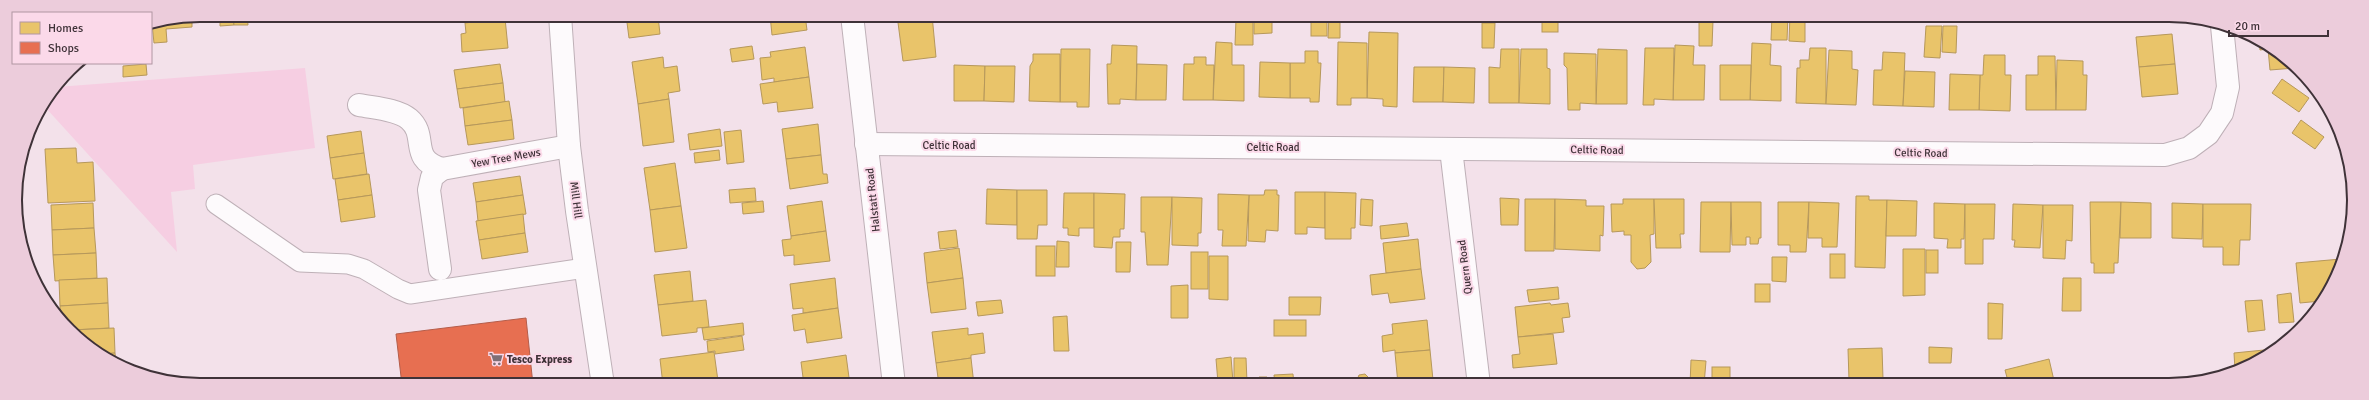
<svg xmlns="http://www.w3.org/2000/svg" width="2369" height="400" viewBox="0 0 2369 400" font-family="Signika,sans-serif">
<rect width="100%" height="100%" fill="#f3e1ea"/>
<!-- green -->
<path fill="#f6cee2" d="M305 68 315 148 193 165 195 189 171 192 177 252 45 107 57 87Z"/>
<!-- homes -->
<g fill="#e9c46a" stroke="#b6985b">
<path d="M220 15H233L234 25 220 26Z"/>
<path d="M233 15H247L248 25H234Z"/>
<path d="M471 15H505V18L471 22Z"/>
<path d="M626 15H668L658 16 660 34 629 38Z"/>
<path d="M770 15H805L807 30 772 35Z"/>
<path d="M897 15H932L936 57 903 61Z"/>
<path d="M1177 15H1193V20L1176 19Z"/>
<path d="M1235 15H1254L1253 19H1235Z"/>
<path d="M1254 15H1272V33L1254 34Z"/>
<rect x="1311" y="15" width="16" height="21"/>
<path d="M1329 15H1340V38H1328Z"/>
<rect x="1542" y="15" width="16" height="17"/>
<path d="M1772 15H1788L1787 40H1771Z"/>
<path d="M1790 15H1805V42L1789 41Z"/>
<path d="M192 17V27L166 29 167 42 154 43 152 24Z"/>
<path d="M505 18 508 48 462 52 461 34 466 33 465 23Z"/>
<path d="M1236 19 1253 20V45H1235Z"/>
<path d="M1699 21H1713L1712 46H1699Z"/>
<path d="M1482 23H1495L1494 48H1482Z"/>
<path d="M1926 26H1942L1940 58 1924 57Z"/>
<path d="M1943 26H1957L1956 53 1942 52Z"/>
<path d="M1369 32 1398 33 1397 107 1383 106V99L1367 98Z"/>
<path d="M2172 34 2175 64 2139 67 2136 37Z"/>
<path d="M2259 40 2295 68 2270 70 2268 49 2260 50Z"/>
<path d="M1216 42 1232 43V65H1244V101L1213 100Z"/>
<path d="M1338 42 1367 43V98H1351V105H1337Z"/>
<path d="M1752 43 1771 44 1770 65 1781 66V101L1750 100Z"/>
<path d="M1112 45 1137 46 1136 100 1120 99V104H1108L1107 64H1111Z"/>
<path d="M1675 45 1694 46 1693 65H1705L1704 100H1673Z"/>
<path d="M752 46 754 59 732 62 730 49Z"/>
<path d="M805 47 809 77 774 82V78L762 80 760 58 771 57 770 52Z"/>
<path d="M1645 48H1674L1673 100 1654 99V105H1643Z"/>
<path d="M1810 48H1826V104L1796 103 1797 68H1800V60H1809Z"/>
<path d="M1061 49H1090L1089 107H1077V102H1060Z"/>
<path d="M1501 49H1519V103H1489V67L1500 68Z"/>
<path d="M1521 49H1547V68L1550 69V104L1519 103Z"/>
<path d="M1598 49 1627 50V104H1596Z"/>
<path d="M1829 50 1852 51V69L1858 70 1856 105 1826 104Z"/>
<path d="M1305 51H1318V63H1321L1319 102H1310V98H1290V63H1305Z"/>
<path d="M1883 52 1905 53 1903 106 1873 105 1874 70H1882Z"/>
<path d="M1564 53 1596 54V104L1580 103V110H1568L1567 68 1564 65Z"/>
<path d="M1033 54H1060V102L1029 101 1030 66 1033 61Z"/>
<path d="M1984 55H2005V75H2011L2010 111 1979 110 1980 75H1983Z"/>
<path d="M2038 56H2055L2056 110H2026V75H2038Z"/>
<path d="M663 57 664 68 677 66 680 91 668 93 669 99 638 104 632 62Z"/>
<path d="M1194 57H1206V65H1214L1213 100H1183L1184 64H1194Z"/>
<path d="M2057 60 2083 61V75H2087L2086 110H2056Z"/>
<path d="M1260 62 1290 63V98L1259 97Z"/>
<path d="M146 64 147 75 123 77V66Z"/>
<path d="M500 64 503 83 457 89 454 70Z"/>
<path d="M1137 64 1167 65 1166 100H1136Z"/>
<path d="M2175 64 2178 94 2142 97 2139 67Z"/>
<path d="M954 65 985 66 984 101H954Z"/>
<path d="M1720 65H1751L1750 100H1720Z"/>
<path d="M985 66H1015L1014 102 984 101Z"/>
<path d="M1414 67H1444L1443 102H1413Z"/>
<path d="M1444 67 1475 68 1474 103 1443 102Z"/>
<path d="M1905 71 1935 72 1934 107 1903 106Z"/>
<path d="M1950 74 1980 75 1979 110H1949Z"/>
<path d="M809 77 813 108 778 112 777 102 763 104 760 84Z"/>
<path d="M2282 79 2309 98 2299 112 2272 93Z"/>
<path d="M503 83 505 102 460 108 457 89Z"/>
<path d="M669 99 674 142 643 146 638 104Z"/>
<path d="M509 101 512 120 465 126 463 108Z"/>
<path d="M512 120 514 139 468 145 465 126Z"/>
<path d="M2301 120 2324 137 2315 149 2292 133Z"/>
<path d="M818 124 821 155 786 159 782 129Z"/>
<path d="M720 129 722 146 690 150 688 134Z"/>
<path d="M741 130 744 162 727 164 724 132Z"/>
<path d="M361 131 364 153 330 158 327 136Z"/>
<path d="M76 148 77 163 93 162 95 201 48 203 45 149Z"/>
<path d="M719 150 720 160 695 163 694 153Z"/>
<path d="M364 153 367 174 333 179 330 158Z"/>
<path d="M821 155 823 174H827L828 183 790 189 786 159Z"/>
<path d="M675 163 681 206 650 210 644 168Z"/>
<path d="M369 174 372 195 338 200 335 179Z"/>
<path d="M520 176 523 195 476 202 473 183Z"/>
<path d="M755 188 756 201 730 203 729 190Z"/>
<path d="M987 189 1017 190V225L986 224Z"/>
<path d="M1017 190H1047V225H1038L1037 239H1017Z"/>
<path d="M1265 190H1277V195H1279L1278 231 1266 230 1265 242 1248 241 1249 195H1264Z"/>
<path d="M1295 192H1325V228L1307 227V234H1295Z"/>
<path d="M1325 192 1356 193 1355 228H1351V239H1325Z"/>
<path d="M1064 193H1094V228H1079V236L1068 235V228H1063Z"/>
<path d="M1094 193 1125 194 1124 229H1120V237H1113L1112 248 1094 247Z"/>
<path d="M1218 194 1249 195 1246 246H1222L1223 230H1218Z"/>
<path d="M372 195 375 217 341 222 338 200Z"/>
<path d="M523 195 526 214 478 221 476 202Z"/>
<path d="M1856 196H1869V200H1887L1885 268 1855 267Z"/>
<path d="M1141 197H1172L1168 265H1147L1145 232H1141Z"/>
<path d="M1172 197 1202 198 1201 233H1198V246L1172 245Z"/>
<path d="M1500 198 1519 199 1518 225H1501Z"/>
<path d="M1361 199 1373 200 1372 226 1360 225Z"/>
<path d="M1525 199H1555L1554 251H1525Z"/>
<path d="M1555 199 1586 200V206H1604L1603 236 1600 235V251L1555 249Z"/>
<path d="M1623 199H1654V234L1650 235 1651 262 1645 268 1637 269 1631 262V235H1624V231L1612 232 1611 204H1623Z"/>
<path d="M1654 199H1684V234H1680L1681 248H1656Z"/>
<path d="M1887 200 1917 201 1916 236H1886Z"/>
<path d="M763 201 764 212 743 214 742 203Z"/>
<path d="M822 201 826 231 791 236 787 206Z"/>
<path d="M1701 202H1731L1730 252H1700Z"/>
<path d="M1731 202H1761V238H1759L1758 244H1750V237H1746V245H1732Z"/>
<path d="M1778 202H1809L1806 252H1790V245H1778Z"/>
<path d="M1809 202 1839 203 1837 247H1822V238H1808Z"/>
<path d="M2090 202H2121L2118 263H2114V273H2094V263H2091Z"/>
<path d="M2121 202 2151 203V238H2120Z"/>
<path d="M93 203 94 228 52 230 51 205Z"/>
<path d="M1934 203 1965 204 1964 239H1961V248H1947L1948 239 1934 238Z"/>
<path d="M2172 203 2203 204 2202 239 2172 238Z"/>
<path d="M1965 204H1995L1994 239H1983V264H1965Z"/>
<path d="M2013 204 2043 205 2040 248 2014 247 2015 240H2012Z"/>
<path d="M2203 204H2251L2250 240H2240L2239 265H2223V247H2203Z"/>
<path d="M2043 205H2073L2072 241 2066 240 2065 259 2043 258Z"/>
<path d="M681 206 687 248 655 252 650 210Z"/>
<path d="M523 214 525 233 479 240 476 221Z"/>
<path d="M1407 223 1409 236 1381 239 1380 226Z"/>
<path d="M94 228 96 253 53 255 52 230Z"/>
<path d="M956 230 958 247 940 249 938 232Z"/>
<path d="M826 231 830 261 794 265V255L784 256 782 240 791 239V236Z"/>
<path d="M525 233 528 252 482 259 479 240Z"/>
<path d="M1418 239 1421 269 1386 273 1383 243Z"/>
<path d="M1057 241 1069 242V267H1056Z"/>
<path d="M1116 242H1131L1130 272H1116Z"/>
<rect x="1036" y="246" width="19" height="30"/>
<path d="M959 248 963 278 927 283 924 253Z"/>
<path d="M1903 249H1925V295L1903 296Z"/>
<rect x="1926" y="250" width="12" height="23"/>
<rect x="1191" y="252" width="17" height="37"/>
<path d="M96 253 97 278 55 281 53 255Z"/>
<rect x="1830" y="254" width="15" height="24"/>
<path d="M1209 256H1228V300L1209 299Z"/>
<path d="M1772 257H1787L1786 282 1772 281Z"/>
<path d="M2341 259 2335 282 2321 301 2300 303 2296 263Z"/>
<path d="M1421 269 1425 299 1390 303 1388 293 1372 295 1370 275Z"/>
<path d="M690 271 693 301 658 305 654 275Z"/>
<path d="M107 278 108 303 60 306 59 280Z"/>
<path d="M835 278 838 308 803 313V308L793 309 790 284Z"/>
<path d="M963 278 966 309 931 313 927 283Z"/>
<path d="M2063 278H2081V311H2062Z"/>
<rect x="1755" y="284" width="15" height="18"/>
<path d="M1188 285V318H1171V286Z"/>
<path d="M1558 287 1559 299 1529 302 1527 290Z"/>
<path d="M2291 293 2294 322 2279 323 2277 295Z"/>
<path d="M1289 297H1321L1320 315H1289Z"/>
<path d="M706 300 709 327 697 328V332L662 336 658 305Z"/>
<path d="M1001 300 1003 313 978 316 976 302Z"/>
<path d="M2262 300 2265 330 2248 332 2245 301Z"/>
<path d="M108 303 109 328 72 330 61 322 60 306Z"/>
<path d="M1550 303 1551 305 1568 303 1570 317 1562 318 1564 332 1518 337 1515 307Z"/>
<path d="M1988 303 2003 304 2002 339H1988Z"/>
<path d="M838 308 842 338 807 343 805 329 794 331 792 315Z"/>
<path d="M1067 316 1069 351H1054L1053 317Z"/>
<rect x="1274" y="320" width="32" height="16"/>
<path d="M1427 320 1430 350 1395 353V350L1383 352 1382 336 1393 334 1392 324Z"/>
<path d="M743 323 744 335 704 340 702 328Z"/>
<path d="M114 328 115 353 103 354 72 330Z"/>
<path d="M968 328V335L983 333 985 353 971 355V358L936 363 932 332Z"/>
<path d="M1553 334 1557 364 1513 368 1512 355 1520 354 1518 337Z"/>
<path d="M742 336 744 350 715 354V351L708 352 707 341Z"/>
<path d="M1929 347 1952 348 1951 363H1929Z"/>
<path d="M1882 348 1883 379 1849 380 1848 349Z"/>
<path d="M2274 349 2251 366 2235 370 2234 353Z"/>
<path d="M1430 350 1433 380 1398 384 1395 353Z"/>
<path d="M714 352 718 381 697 385H663L660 359Z"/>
<path d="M115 353 116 364 103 354Z"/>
<path d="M846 355 850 385H804L801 362Z"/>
<path d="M1231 357 1233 382 1218 383 1216 359Z"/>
<path d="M971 358 974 385H939L936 363Z"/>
<path d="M1234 358H1246L1247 382H1234Z"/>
<path d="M2049 359 2055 385H2009L2005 370Z"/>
<path d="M1691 360 1706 361 1704 385H1690Z"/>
<rect x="1712" y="367" width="18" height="18"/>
<path d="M1293 374 1294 385H1275L1274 375Z"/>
<path d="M1365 374 1370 379V385H1355L1359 375Z"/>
<path d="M1259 377H1267L1272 385H1255Z"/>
</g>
<!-- shops -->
<path fill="#e76f51" stroke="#b55d4a" d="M526 318 533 385H402L396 334Z"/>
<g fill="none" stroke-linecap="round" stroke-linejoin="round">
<!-- lane casing -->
<g stroke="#beb0b7" stroke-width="21">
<path id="lane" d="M216 204 300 262 348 264 364 269 398 289 410 294 585 268"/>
</g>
<!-- street casing -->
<g stroke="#beb0b7" stroke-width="24">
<g id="street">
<path d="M852 15 894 385"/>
<path d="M359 105C374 108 397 109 409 119 429 136 408 159 442 169L432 177 429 190 440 269"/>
<path d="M866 144 2165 155 2189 148 2208 134 2222 113 2228 87 2222 26"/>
<path d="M1451 149 1479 385"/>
<path d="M442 169 569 146"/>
</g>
</g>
<!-- secondary casing -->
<g stroke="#beb0b7" stroke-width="24">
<path id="secondary" d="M560 15 569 146 577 211 603 385"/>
</g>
<!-- lane -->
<use href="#lane" stroke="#fdfafc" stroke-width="19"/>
<!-- street -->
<use href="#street" stroke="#fdfafc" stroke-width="22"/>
<!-- secondary -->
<use href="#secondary" stroke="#fdfafc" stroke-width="22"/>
</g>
<!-- icons -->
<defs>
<g id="supermarket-bare" transform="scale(1.08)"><path d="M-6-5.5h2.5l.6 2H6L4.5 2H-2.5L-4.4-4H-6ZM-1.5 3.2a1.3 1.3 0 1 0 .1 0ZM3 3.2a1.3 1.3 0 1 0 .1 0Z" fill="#7e6f76" stroke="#fbd9e9" stroke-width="2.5" paint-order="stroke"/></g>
</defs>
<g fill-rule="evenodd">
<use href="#supermarket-bare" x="496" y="359"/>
</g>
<g text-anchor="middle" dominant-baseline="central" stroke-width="4" stroke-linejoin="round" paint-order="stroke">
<!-- street labels -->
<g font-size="11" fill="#3f3238" stroke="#fbd9e9">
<text x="949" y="145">Celtic Road</text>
<text x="1273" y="147">Celtic Road</text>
<text transform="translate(1597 150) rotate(1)">Celtic Road</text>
<text transform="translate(1921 153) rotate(1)">Celtic Road</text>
<text transform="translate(506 158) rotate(-10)">Yew Tree Mews</text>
<text transform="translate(576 200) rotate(83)">Mill Hill</text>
<text transform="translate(873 200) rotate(-96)">Halstatt Road</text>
<text transform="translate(1465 267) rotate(-97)">Quern Road</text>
</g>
<!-- poi labels -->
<g font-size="11" font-weight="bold" fill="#3f3238" stroke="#fbd9e9" text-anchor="start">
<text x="507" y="359">Tesco Express</text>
</g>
</g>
<!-- crop -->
<path d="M0 0H2369V400H0ZM200 22H2169A178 178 0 0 1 2347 200V200A178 178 0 0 1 2169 378H200A178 178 0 0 1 22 200V200A178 178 0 0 1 200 22Z" fill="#ecccdb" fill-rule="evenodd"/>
<path fill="none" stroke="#3f3238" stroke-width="2" d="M200 22H2169A178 178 0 0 1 2347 200V200A178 178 0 0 1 2169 378H200A178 178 0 0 1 22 200V200A178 178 0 0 1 200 22Z"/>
<!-- legend -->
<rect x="12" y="12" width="140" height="52" fill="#fbd9e9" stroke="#b096a2"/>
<rect x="20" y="22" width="20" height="12" fill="#e9c46a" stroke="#b096a2"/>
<text x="48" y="32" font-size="12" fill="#3f3238">Homes</text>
<rect x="20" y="42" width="20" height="12" fill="#e76f51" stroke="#b096a2"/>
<text x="48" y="52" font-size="12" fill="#3f3238">Shops</text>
<!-- scale -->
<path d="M2229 30v6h99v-6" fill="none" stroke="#3f3238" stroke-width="2"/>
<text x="2235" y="30" font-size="12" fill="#3f3238" stroke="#fbd9e9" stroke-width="3" paint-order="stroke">20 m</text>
</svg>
